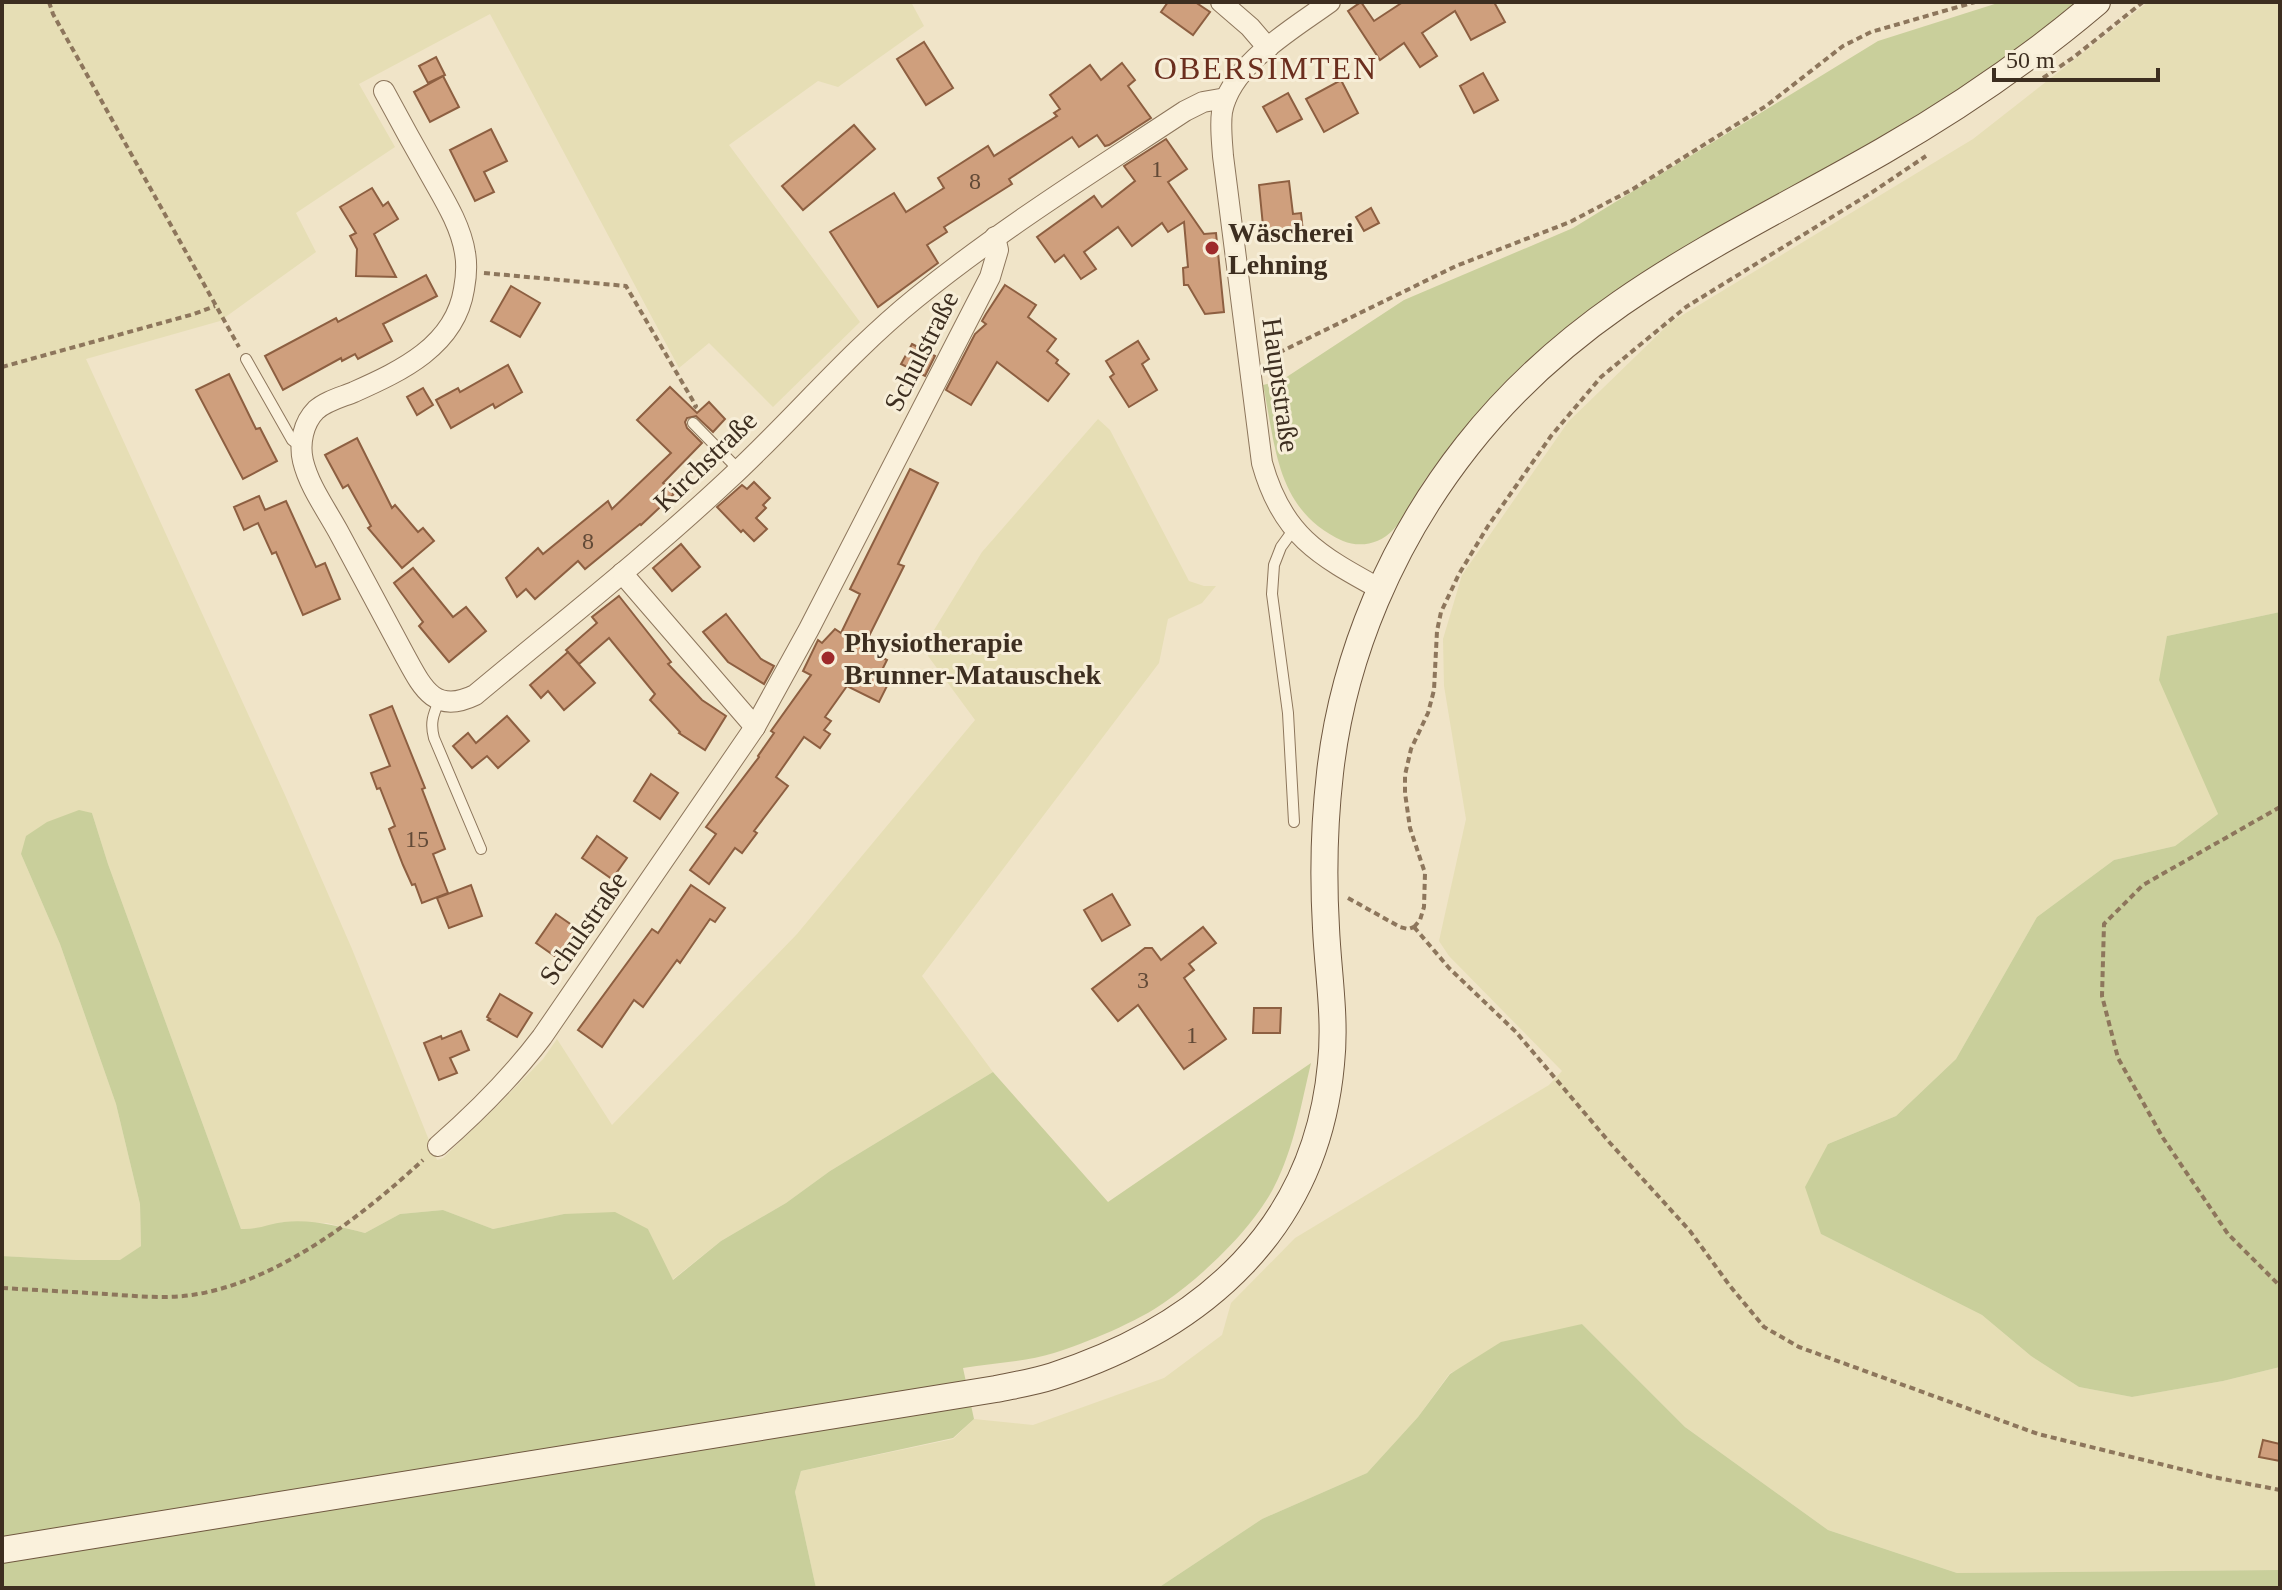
<svg xmlns="http://www.w3.org/2000/svg" width="2282" height="1590" viewBox="0 0 2282 1590" font-family="Georgia,serif">
<rect width="100%" height="100%" fill="#f0e4c8"/>
<!-- farmland -->
<g fill="#e6deb5">
<path d="M2 2H911L924 26 838 87 818 81 729 145 860 322 773 407 709 343 679 368 490 14 359 84 395 147 296 213 316 252 220 321 86 359 285 795 352 949 437 1160 443 1158 492 1111 543 1059 557 1039 612 1125 797 934 975 720 928 656 934 630 982 552 1098 419 1110 430 1189 581 1204 586H1216L1202 603 1168 619 1159 663 922 976 993 1072 830 1171 786 1203 721 1241 672 1280 648 1229 564 1214 493 1229 443 1210 400 1214 365 1233 327 1223 284 1222 253 1230 241 1229 108 864 92 813 21 854 60 944 116 1104 140 1204 141 1246 121 1260H76L2 1256Z"/>
<path d="M2148 2H2280V612L2167 636 2204 779 2218 814 2175 846 2114 860 2037 917 1956 1059 1896 1116 1828 1144 1821 1234 1982 1315 2031 1356 2079 1387 2132 1397 2223 1381 2280 1367V1570L1957 1573 1828 1530 1685 1427 1582 1324 1450 1373 1418 1417 1367 1473 1262 1519 1158 1588H816L795 1492 801 1471 953 1439 974 1419 1033 1425 1164 1378 1222 1335 1231 1303 1295 1238 1549 1085 1562 1071 1449 956 1439 941 1466 819 1444 686 1443 639 1462 575 1568 422 1671 322 1973 139Z"/>
</g>
<!-- green -->
<g fill="#c9cf9b">
<path d="M2001 2H2080L2003 63 1514 377C1483 407 1455 439 1429 474 1416 491 1408 515 1393 530 1380 544 1360 548 1343 541 1276 511 1276 447 1263 385L1282 380 1404 300 1573 228 1878 41Z"/>
<path d="M2280 612V1367L2223 1381 2132 1397 2079 1387 2031 1356 1982 1315 1821 1234 1805 1187 1828 1144 1896 1116 1956 1059 2037 917 2114 860 2175 846 2218 814 2159 680 2167 636Z"/>
<path d="M79 810 92 813 108 864 241 1229C256 1230 269 1224 284 1222 312 1219 338 1226 365 1233L400 1214 443 1210 493 1229 564 1214 615 1212 648 1229 673 1280 721 1241 786 1203 830 1171 993 1072 1108 1202 1311 1063C1301 1105 1294 1148 1274 1187 1253 1228 1204 1275 1165 1302 1139 1321 1086 1343 1054 1353 1026 1362 993 1363 963 1368L974 1419 953 1438 801 1471 795 1492 816 1588H2V1256L76 1260H120L141 1246 140 1204 116 1104 60 944 21 854 26 836 47 822Z"/>
<path d="M1582 1324 1685 1427 1828 1530 1957 1573 2280 1570V1588H1158L1262 1519 1367 1473 1418 1417 1450 1374 1501 1342Z"/>
</g>
<!-- building -->
<g fill="#cf9f7d" stroke="#8d5f41" stroke-width="2">
<path d="M1168 2H1195L1210 12 1193 35 1161 12Z"/>
<path d="M1361 2 1374 21 1403 2H1494L1505 22 1471 40 1455 11 1422 33 1437 56 1420 67 1404 43 1380 60 1348 11Z"/>
<path d="M924 42 953 88 926 105 897 59Z"/>
<path d="M436 57 445 75 428 83 419 66Z"/>
<path d="M1122 63 1135 80 1128 86 1151 118 1109 145 1105 146 1097 135 1079 147 1072 137 1009 179 1012 184 944 227 947 232 927 245 938 263 878 307 830 232 894 193 906 212 944 188 938 178 988 146 994 156 1057 116 1054 113 1060 109 1050 95 1090 65 1101 80Z"/>
<path d="M1483 73 1498 100 1474 113 1460 86Z"/>
<path d="M443 76 459 107 430 122 414 92Z"/>
<path d="M1341 80 1358 113 1324 132 1306 99Z"/>
<path d="M1288 93 1302 119 1277 132 1263 107Z"/>
<path d="M854 125 875 149 803 210 782 186Z"/>
<path d="M491 129 507 161 484 172 494 192 475 201 450 150Z"/>
<path d="M1166 139 1187 169 1168 182 1204 234 1216 233 1224 312 1205 314 1188 285H1184L1183 268 1188 267 1184 222 1168 232 1162 223 1132 246 1118 227 1084 252 1096 269 1081 279 1064 255 1055 262 1037 237 1094 196 1102 207 1135 181 1124 166Z"/>
<path d="M1289 181 1293 214 1301 213 1303 232 1264 236 1259 185Z"/>
<path d="M372 188 383 206 388 202 398 219 374 234 396 277 356 276 357 249 350 236 356 233 340 207Z"/>
<path d="M1371 208 1379 223 1364 231 1356 217Z"/>
<path d="M426 275 437 296 383 324 392 341 358 359 355 354 342 361 341 358 283 390 265 356 336 318 338 322Z"/>
<path d="M1005 285 1036 305 1028 317 1056 339 1047 351 1058 360 1056 363 1069 374 1048 401 997 362 971 405 946 390 975 334 986 324 982 321 986 314Z"/>
<path d="M511 286 540 303 520 337 491 321Z"/>
<path d="M1138 341 1149 359 1142 364 1157 390 1129 407 1110 377 1114 374 1106 361Z"/>
<path d="M912 344 935 356 925 376 901 364Z"/>
<path d="M508 365 522 392 495 408 493 404 451 428 436 400 458 388 460 392Z"/>
<path d="M229 374 256 429 260 428 277 461 243 479 196 390Z"/>
<path d="M670 387 697 413 709 402 725 419 713 432 696 416 687 418 685 422 687 428 702 443 663 483 674 494 641 525 640 524 585 569 578 561 535 599 526 589 517 597 506 578 538 548 543 554 608 501 612 509 671 453 637 420Z"/>
<path d="M423 388 433 405 417 415 407 397Z"/>
<path d="M357 438 392 508 395 505 418 532 423 528 434 541 402 568 368 528 371 526 348 485 343 488 325 455Z"/>
<path d="M910 469 938 483 898 564 904 566 863 648 887 660 881 672 891 678 879 702 847 686 825 717 831 721 824 730 830 734 820 748 804 737 776 777 788 786 754 831 757 833 742 853 735 848 709 884 690 870 716 834 706 827 759 757 758 756 774 733 771 731 811 675 803 671 818 640 822 643 835 629 841 633 860 594 850 589Z"/>
<path d="M754 482 770 498 763 505 766 508 756 518 767 529 754 541 743 530 741 532 717 507 742 485 747 489Z"/>
<path d="M259 496 265 510 286 501 316 567 325 563 340 599 303 615 276 552 272 554 258 523 244 530 234 507Z"/>
<path d="M681 544 700 567 672 591 653 568Z"/>
<path d="M413 568 453 617 466 607 486 631 449 662 419 626 423 622 394 583Z"/>
<path d="M619 596 671 662 668 664 702 700 726 716 705 750 679 733 680 732 650 700 655 694 609 638 579 664 568 652 595 683 564 710 548 691 541 698 530 685 568 652 566 650 597 623 592 617Z"/>
<path d="M726 614 761 659 774 666 764 684 728 662 703 632Z"/>
<path d="M392 706 425 788 422 789 445 849 433 854 448 893 422 903 415 884 412 885 403 865 389 829 395 826 380 788 377 789 371 773 390 766 370 715Z"/>
<path d="M507 716 529 741 498 768 487 756 472 768 453 746 468 733 476 743Z"/>
<path d="M651 774 678 793 660 819 634 801Z"/>
<path d="M597 836 627 858 612 879 582 858Z"/>
<path d="M471 885 482 916 449 928 437 898Z"/>
<path d="M691 885 725 908 715 922 710 919 680 963 677 960 643 1007 634 1000 602 1047 578 1030 652 929 658 933Z"/>
<path d="M1112 894 1130 925 1102 941 1084 910Z"/>
<path d="M556 914 579 930 559 959 536 943Z"/>
<path d="M1203 927 1216 943 1189 964 1194 970 1184 978 1226 1039 1184 1069 1138 1005 1118 1021 1092 989 1145 948H1152L1161 960Z"/>
<path d="M500 994 532 1013 517 1037 488 1020 490 1019 487 1017Z"/>
<path d="M1254 1008H1281L1280 1033H1253Z"/>
<path d="M461 1031 469 1050 450 1058 457 1073 439 1080 424 1043 441 1036 442 1039Z"/>
<path d="M2263 1440 2280 1444V1461L2259 1457Z"/>
</g>
<g fill="none" stroke-linecap="round" stroke-linejoin="round">
<!-- service casing -->
<g stroke="#8d765c" stroke-width="12">
<g id="service">
<path d="M246 359 292 440 301 447"/>
<path d="M693 423 739 470"/>
<path d="M1294 529 1281 547 1274 565 1272 594 1288 713 1294 822"/>
<path d="M439 701C433 715 430 723 434 738L481 849"/>
</g>
</g>
<!-- minor casing -->
<g stroke="#8d765c" stroke-width="22">
<g id="minor">
<path d="M1221 2 1250 27 1268 48"/>
<path d="M1330 2C1293 29 1231 64 1222 112 1220 126 1222 141 1223 156L1262 463C1282 535 1318 555 1380 589"/>
<path d="M384 91C399 119 415 148 431 176 444 199 461 226 465 253 467 264 466 278 464 289 455 346 401 371 354 392 342 397 326 401 316 410 303 423 299 444 303 461 309 486 326 509 338 531 360 572 382 613 404 654 422 687 434 715 475 695 560 624 648 555 729 479 793 420 848 353 916 298 1001 229 1094 171 1185 111L1203 102 1226 98"/>
<path d="M622 573 755 727"/>
<path d="M438 1146C477 1112 511 1078 542 1037L755 727 809 629 990 277 998 250 995 237"/>
</g>
</g>
<!-- secondary casing -->
<g stroke="#6f573f" stroke-width="28">
<path id="secondary" d="M2 1550 996 1389C1015 1385 1035 1382 1053 1376 1204 1327 1316 1228 1331 1064 1336 1018 1328 973 1326 928 1323 876 1324 825 1330 773 1343 655 1393 540 1467 446 1581 301 1728 240 1883 151 1958 108 2031 58 2097 2"/>
</g>
<!-- path -->
<g stroke="#8d765c" stroke-width="4" stroke-dasharray="6 4" stroke-linecap="butt">
<path d="M49 2 53 14 239 347"/>
<path d="M2043 78 2074 57 2143 2"/>
<path d="M484 273 626 286 696 406 694 408"/>
<path d="M1270 357 1456 266 1570 222 1633 189 1766 106 1843 46 1871 32 1975 2"/>
<path d="M2 367 194 314 215 306"/>
<path d="M2280 807 2143 885 2104 924 2102 996 2118 1058 2163 1138 2228 1234 2280 1286"/>
<path d="M1348 898 1400 927 1408 929 1414 927"/>
<path d="M1414 927 1420 920 1424 907 1425 873 1410 828 1405 793V775L1411 749 1428 713 1434 690 1437 631 1441 612 1459 574 1488 526 1551 436 1601 377 1686 307 1871 193 1926 156"/>
<path d="M1414 927 1449 968 1516 1032 1610 1143 1690 1231 1730 1286 1764 1327 1799 1347 2038 1434 2213 1477 2280 1490"/>
<path d="M2 1288C37 1290 72 1292 106 1294 135 1296 164 1299 192 1295 278 1282 361 1217 423 1160"/>
</g>
<!-- service -->
<use href="#service" stroke="#faf1dc" stroke-width="10"/>
<!-- minor -->
<use href="#minor" stroke="#faf1dc" stroke-width="20"/>
<!-- secondary -->
<use href="#secondary" stroke="#faf1dc" stroke-width="26"/>
</g>
<!-- markers -->
<g fill="#9e2a2b" stroke="#f7eed8" stroke-width="3">
<circle cx="1212" cy="248" r="8"/>
<circle cx="828" cy="658" r="8"/>
</g>
<g text-anchor="middle" dominant-baseline="central" stroke-width="6" stroke-linejoin="round" paint-order="stroke">
<!-- number labels -->
<g font-size="24" fill="#624a37">
<text x="1157" y="169">1</text>
<text x="975" y="181">8</text>
<text x="588" y="541">8</text>
<text x="417" y="839">15</text>
<text x="1143" y="980">3</text>
<text x="1192" y="1035">1</text>
</g>
<!-- poi labels -->
<g font-size="28" font-weight="bold" fill="#3d2e20" stroke="#f7eed8" text-anchor="start">
<text x="1228" y="232">Wäscherei<tspan x="1228" dy="32">Lehning</tspan></text>
<text x="844" y="642">Physiotherapie<tspan x="844" dy="32">Brunner-Matauschek</tspan></text>
</g>
<!-- street labels -->
<g font-size="28" fill="#3d2e20" stroke="#f7eed8">
<text transform="translate(921 351) rotate(-63)">Schulstraße</text>
<text transform="translate(1281 385) rotate(82)">Hauptstraße</text>
<text transform="translate(705 461) rotate(-44)">Kirchstraße</text>
<text transform="translate(583 928) rotate(-55)">Schulstraße</text>
</g>
<!-- quarter labels -->
<g font-size="32" letter-spacing="2" fill="#6b2e1e" stroke="#f7eed8">
<text x="1266" y="68">OBERSIMTEN</text>
</g>
</g>
<!-- border -->
<rect width="2282" height="1590" fill="none" stroke="#3d2e20" stroke-width="8"/>
<!-- scale -->
<path d="M1994 68v12h164v-12" fill="none" stroke="#3d2e20" stroke-width="4"/>
<text x="2006" y="68" font-size="24" fill="#3d2e20" stroke="#f7eed8" stroke-width="6" paint-order="stroke">50 m</text>
</svg>
